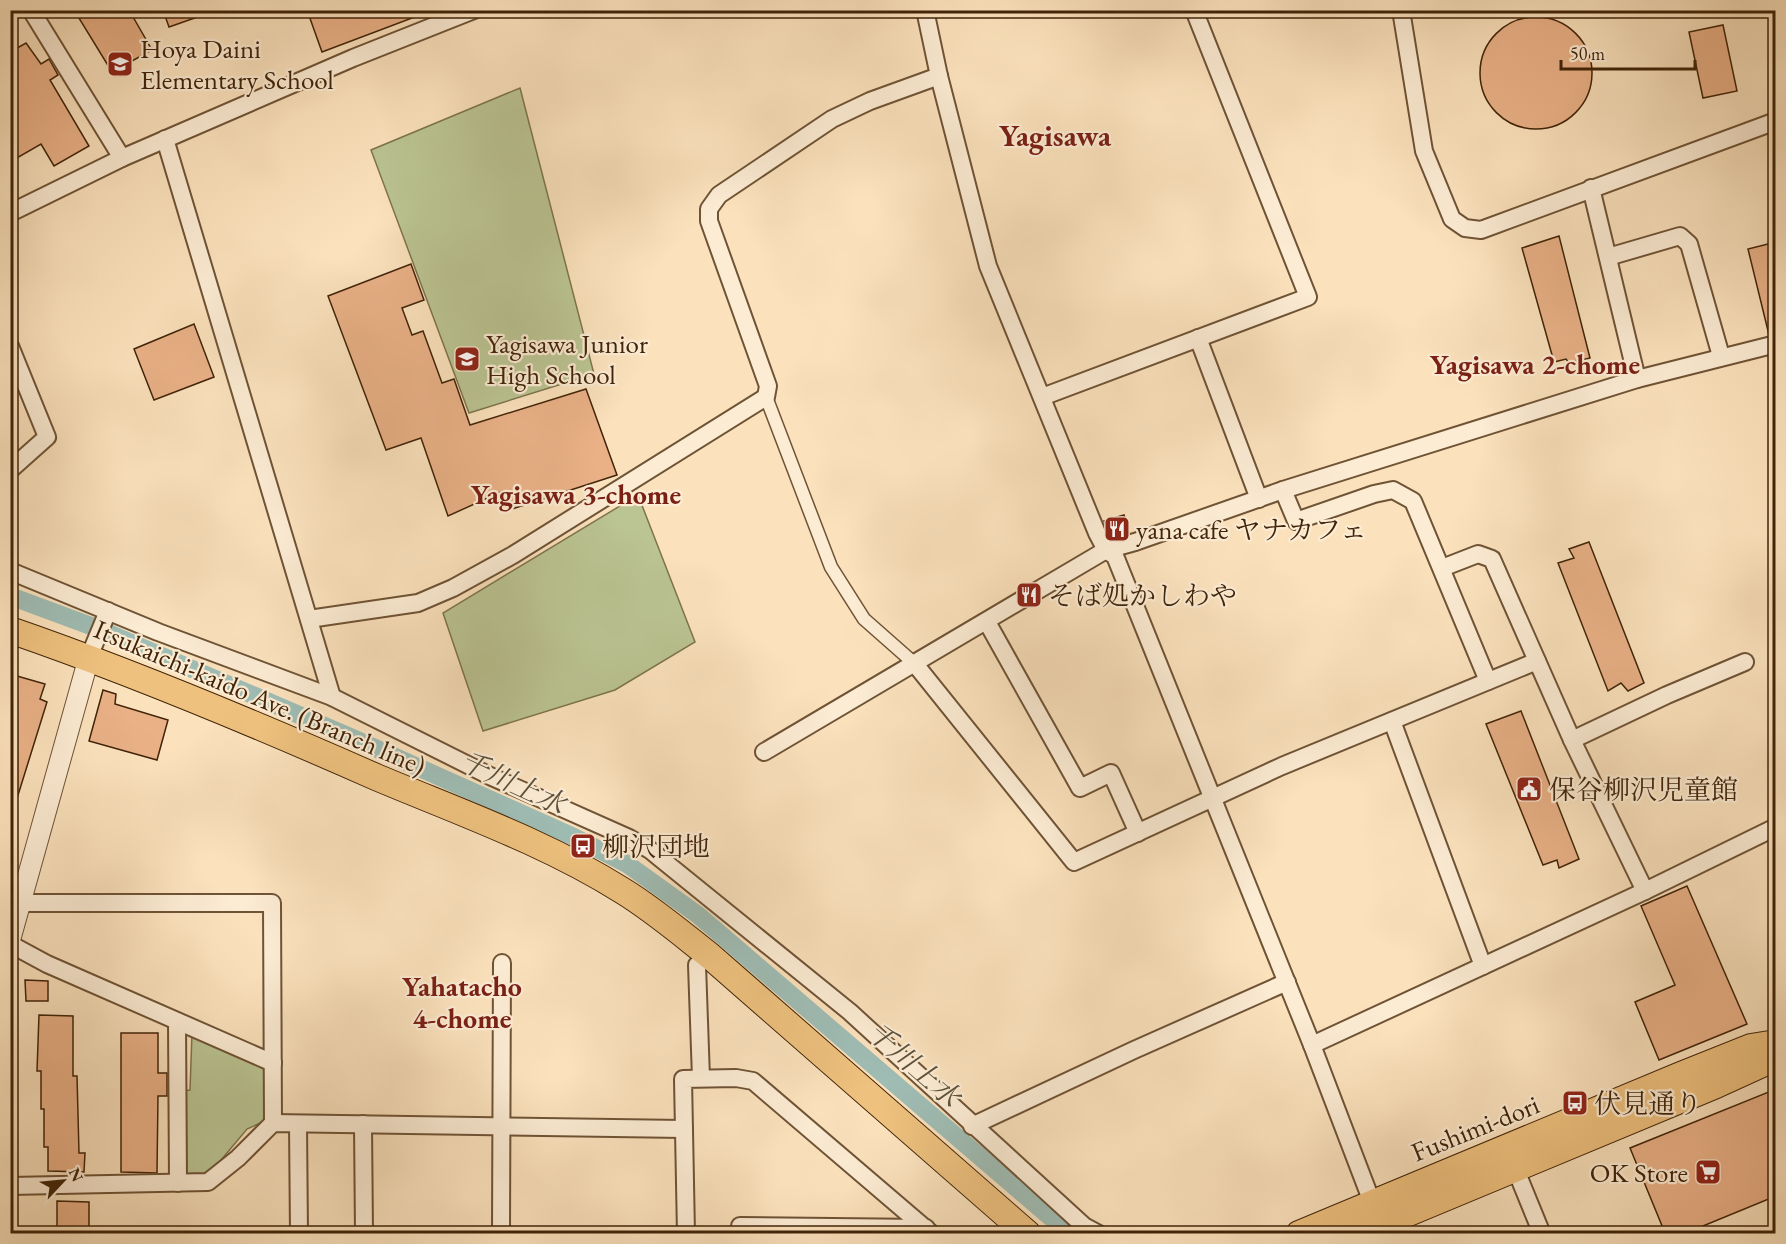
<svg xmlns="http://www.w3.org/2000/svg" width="1786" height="1244" viewBox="0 0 1786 1244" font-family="'EB Garamond','Noto Serif JP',serif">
<rect width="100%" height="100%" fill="#fbe2bd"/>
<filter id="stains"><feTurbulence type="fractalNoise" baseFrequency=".00333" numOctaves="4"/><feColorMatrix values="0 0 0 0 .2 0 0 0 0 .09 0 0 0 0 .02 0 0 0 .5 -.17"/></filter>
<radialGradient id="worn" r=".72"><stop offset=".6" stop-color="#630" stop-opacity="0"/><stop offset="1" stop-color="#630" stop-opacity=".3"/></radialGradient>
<!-- green -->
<g fill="#bbc493" stroke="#7e744e" stroke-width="1.5">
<path d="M520 88 594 374 469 413 371 150Z"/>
<path d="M638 495 695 642 615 690 483 731 443 613Z"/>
<path d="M192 1033 268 1066 267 1120 247 1129 206 1178 182 1179V1091L190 1090Z"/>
</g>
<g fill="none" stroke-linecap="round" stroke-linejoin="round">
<!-- canal -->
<path stroke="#9fbdb5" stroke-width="18" d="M10 596 99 629 355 739 574 837 627 864 698 915 1070 1234"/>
</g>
<!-- building -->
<g fill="#eab187" stroke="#402308" stroke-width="1.5">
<path d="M74 10H129L152 50 112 72Z"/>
<path d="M163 10H208L209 13 169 27Z"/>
<path d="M307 10H428V12L322 52Z"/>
<circle cx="1536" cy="73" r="56"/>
<path d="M1723 25 1737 91 1703 98 1689 32Z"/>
<path d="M26 43 41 64 49 59 58 75 50 80 89 146 54 166 41 144 10 162V52Z"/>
<path d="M1559 236 1590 358 1569 363 1566 359 1554 362 1522 248Z"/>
<path d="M1776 242V334L1769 335 1748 249Z"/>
<path d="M411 264 424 300 402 308 412 335 423 331 442 383 454 379 470 425 586 389 617 475 509 510 503 491 448 516 421 438 386 450 328 296Z"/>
<path d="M194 324 214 377 154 400 134 349Z"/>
<path d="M1124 515 1129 533 1111 538 1104 521Z"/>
<path d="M1589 542 1644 683 1628 691 1621 683 1608 691 1558 563 1574 558 1569 549Z"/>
<path d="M10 674 45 684 40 699 47 702 14 808H10Z"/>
<path d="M103 690 116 694 115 704 168 720 157 760 89 741Z"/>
<path d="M1521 711 1579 859 1559 868 1557 860 1543 865 1486 724Z"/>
<path d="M1687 886 1747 1024 1659 1060 1635 1002 1675 985 1641 906Z"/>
<path d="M25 980 48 981V1001H26Z"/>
<path d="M39 1015 73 1016V1076H77L79 1153H85L84 1172 48 1171V1147H44V1109H41V1071H37Z"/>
<path d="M121 1033H158V1073H167V1096H158L157 1173 121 1172Z"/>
<path d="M1776 1089V1196L1686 1233H1665L1630 1148Z"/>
<path d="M57 1201 89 1202V1232H57Z"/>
</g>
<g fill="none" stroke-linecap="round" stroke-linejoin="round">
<!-- pedestrian casing -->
<g stroke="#6f5335" stroke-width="15">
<path id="pedestrian" d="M766 397 831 567 864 619 915 664"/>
</g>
<!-- minor casing -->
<g stroke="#6f5335" stroke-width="20">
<g id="minor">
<path d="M31 10 122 158"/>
<path d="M925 10 939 76 988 266 1097 533 1106 550 1115 556 1312 1045 1375 1210"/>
<path d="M1401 10 1424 151 1452 219 1465 228 1481 230 1776 121"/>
<path d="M165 139 332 697"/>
<path d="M1591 188 1637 379"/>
<path d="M10 213 122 158 353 58 474 10"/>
<path d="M1608 257 1680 236 1689 244 1721 356"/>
<path d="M1198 338 1259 499"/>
<path d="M10 346 47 437 10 470"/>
<path d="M1042 397 1308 297 1194 10"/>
<path d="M1283 490 1296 521 1374 494 1393 490 1413 501 1488 681"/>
<path d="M1442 568 1478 554 1492 559 1572 740 1667 695 1745 662"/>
<path d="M10 571 158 632 332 697 492 777 629 838 650 850 850 1012 1084 1226 1099 1234"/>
<path d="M309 619 418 603 453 588 513 555 766 397 768 386 709 221V209L719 195 832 119 870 101 939 76"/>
<path d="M987 622 1080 788 1111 773 1138 833"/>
<path d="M89 657 108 611"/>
<path d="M915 664 1074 862 1282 766 1537 661"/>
<path d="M1392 721 1483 966"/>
<path d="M1572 740 1645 891"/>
<path d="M764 752 1106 550 1135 542 1283 490 1637 379 1776 344"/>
<path d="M19 903H272L273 1123"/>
<path d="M10 944 47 964 273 1063"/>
<path d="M177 1022 178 1183"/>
<path d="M1312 1045 1645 891 1776 827"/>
<path d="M701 1078 697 965 710 956"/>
<path d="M298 1124 299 1234"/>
<path d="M363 1124 364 1234"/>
<path d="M972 1126 1134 1050 1287 982"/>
<path d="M1515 1168 1542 1234"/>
<path d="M10 1186 208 1182 238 1158 273 1123 684 1129"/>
<path d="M740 1226 926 1228"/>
<path d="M501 1234 502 963"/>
<path d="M686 1234 683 1079 736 1078 753 1081 932 1234"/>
</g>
</g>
<!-- tertiary casing -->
<g stroke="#6f5335" stroke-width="22">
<path id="tertiary" d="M10 940 89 657"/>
</g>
<!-- primary casing -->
<g stroke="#402308" stroke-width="28">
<g id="primary">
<path d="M10 630C135 673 256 724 376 777 459 812 547 843 623 891 654 910 682 934 710 956L1028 1234"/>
<path d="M1299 1234 1681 1075 1751 1047 1776 1043"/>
<path d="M1358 1234 1716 1085 1762 1064 1776 1054"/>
</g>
</g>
<!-- pedestrian -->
<use href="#pedestrian" stroke="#fcecd4" stroke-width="12"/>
<!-- minor -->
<use href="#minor" stroke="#fcecd4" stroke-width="16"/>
<!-- tertiary -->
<use href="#tertiary" stroke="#fcecd4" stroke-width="20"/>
<!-- primary -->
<use href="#primary" stroke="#eec17e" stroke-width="26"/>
</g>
<!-- icons -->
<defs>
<g id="school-square" transform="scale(1.35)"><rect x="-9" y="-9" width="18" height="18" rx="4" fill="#8f2418" stroke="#fcecd4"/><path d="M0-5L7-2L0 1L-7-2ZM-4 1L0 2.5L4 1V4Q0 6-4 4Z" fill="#fff"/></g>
<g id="restaurant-square" transform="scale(1.35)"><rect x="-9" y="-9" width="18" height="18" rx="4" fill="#8f2418" stroke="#fcecd4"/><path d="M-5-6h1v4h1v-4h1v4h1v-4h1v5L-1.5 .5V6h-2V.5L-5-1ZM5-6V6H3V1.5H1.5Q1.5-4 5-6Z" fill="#fff"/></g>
<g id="civic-square" transform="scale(1.35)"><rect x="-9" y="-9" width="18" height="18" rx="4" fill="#8f2418" stroke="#fcecd4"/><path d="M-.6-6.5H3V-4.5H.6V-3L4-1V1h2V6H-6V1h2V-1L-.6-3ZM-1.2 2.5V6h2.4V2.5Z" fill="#fff"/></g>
<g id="bus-square" transform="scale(1.35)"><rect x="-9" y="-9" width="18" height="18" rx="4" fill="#8f2418" stroke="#fcecd4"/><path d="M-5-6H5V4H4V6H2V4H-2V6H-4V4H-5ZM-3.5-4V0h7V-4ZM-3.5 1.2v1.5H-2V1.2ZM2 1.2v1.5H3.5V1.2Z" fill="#fff"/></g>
<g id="supermarket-square" transform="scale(1.35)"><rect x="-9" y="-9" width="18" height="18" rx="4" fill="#8f2418" stroke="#fcecd4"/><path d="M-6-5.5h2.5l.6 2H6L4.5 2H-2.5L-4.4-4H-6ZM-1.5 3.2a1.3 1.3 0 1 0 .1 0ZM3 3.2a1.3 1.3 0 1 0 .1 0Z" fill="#fff"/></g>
</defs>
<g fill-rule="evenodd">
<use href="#school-square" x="120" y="64"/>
<use href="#school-square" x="467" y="359"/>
<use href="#restaurant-square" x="1117" y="529"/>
<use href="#restaurant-square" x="1029" y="595"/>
<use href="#civic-square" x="1529" y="789"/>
<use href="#bus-square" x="583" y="846"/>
<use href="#bus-square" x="1575" y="1103"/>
<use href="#supermarket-square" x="1708" y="1172"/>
</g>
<g text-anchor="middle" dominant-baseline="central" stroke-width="4.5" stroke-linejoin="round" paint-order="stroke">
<!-- poi labels -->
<g font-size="27" fill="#402308" stroke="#fcecd4" text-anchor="start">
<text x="140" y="48">Hoya Daini<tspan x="140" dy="31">Elementary School</tspan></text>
<text x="486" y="343">Yagisawa Junior<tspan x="486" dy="31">High School</tspan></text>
<text x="1136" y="529">yana cafe ヤナカフェ</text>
<text x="1048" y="595">そば処かしわや</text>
<text x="1549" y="789">保谷柳沢児童館</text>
<text x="602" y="846">柳沢団地</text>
<text x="1594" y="1103">伏見通り</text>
<text x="1688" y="1172" text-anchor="end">OK Store</text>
</g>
<!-- street labels -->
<g font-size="27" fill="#402308" stroke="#fcecd4">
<text transform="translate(260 697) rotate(23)">Itsukaichi-kaido Ave. (Branch line)</text>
<text transform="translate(1475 1128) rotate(-22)">Fushimi-dori</text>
</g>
<!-- neighbourhood labels -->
<g font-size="28" font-weight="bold" fill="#7a1f14" stroke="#fcecd4">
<text x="1535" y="364">Yagisawa 2-chome</text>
<text x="576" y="494">Yagisawa 3-chome</text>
<text x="462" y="986">Yahatacho<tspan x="462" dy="32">4-chome</tspan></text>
</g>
<!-- water labels -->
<g font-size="28" font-style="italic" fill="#5c513c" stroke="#fcecd4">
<text transform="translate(513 782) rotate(25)">千川上水</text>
<text transform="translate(914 1064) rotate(41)">千川上水</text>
</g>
<!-- quarter labels -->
<g font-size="30" font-weight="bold" fill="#7a1f14" stroke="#fcecd4">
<text x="1055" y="135">Yagisawa</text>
</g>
</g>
<!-- margin -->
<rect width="1786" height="1244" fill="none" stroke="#fbe2bd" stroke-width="36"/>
<rect x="12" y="12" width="1762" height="1220" fill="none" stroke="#402308" stroke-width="3"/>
<rect x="18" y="18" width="1750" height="1208" fill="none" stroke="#402308" stroke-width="1.5"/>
<!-- north arrow -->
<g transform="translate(63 1181) rotate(64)" stroke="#fcecd4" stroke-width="4.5" paint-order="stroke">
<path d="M0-4.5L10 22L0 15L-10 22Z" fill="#402308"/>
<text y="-9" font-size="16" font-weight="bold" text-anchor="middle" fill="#402308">N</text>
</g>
<!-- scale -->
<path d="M1561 60v9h134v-9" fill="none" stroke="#402308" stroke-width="3"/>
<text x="1570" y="60" font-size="18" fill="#402308" stroke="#fcecd4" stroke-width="4.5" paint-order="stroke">50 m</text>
<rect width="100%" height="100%" filter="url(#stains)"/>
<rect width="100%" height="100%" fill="url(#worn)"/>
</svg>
